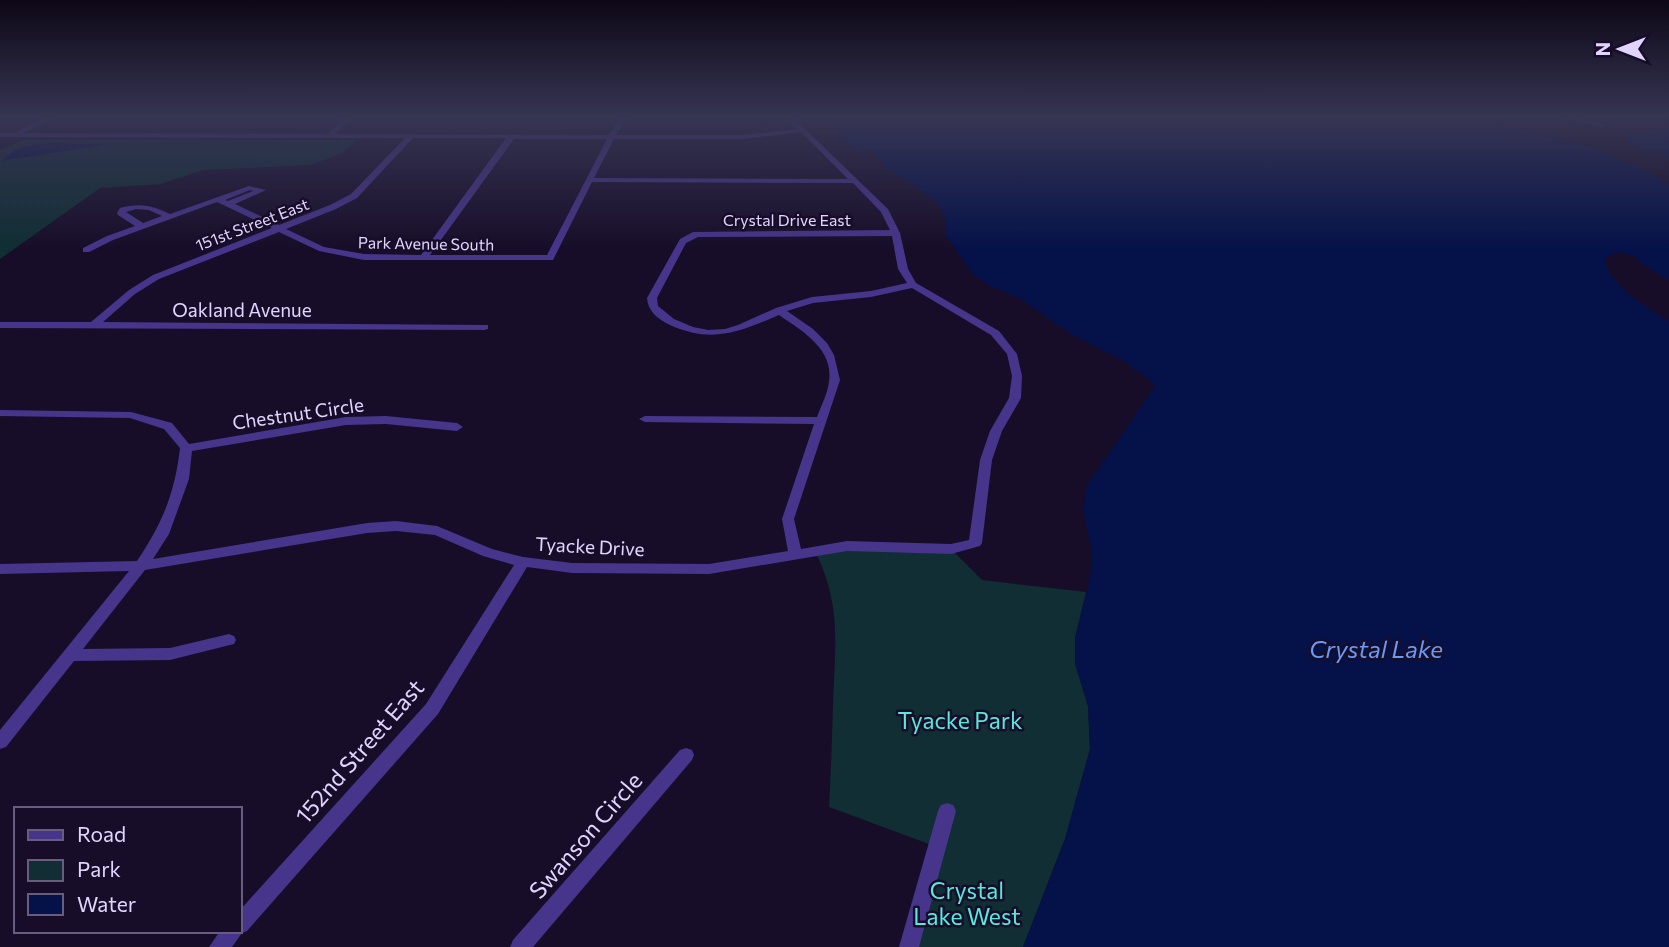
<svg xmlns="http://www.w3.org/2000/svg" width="1669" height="947" viewBox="0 0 1669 947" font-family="Commissioner,sans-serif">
<rect width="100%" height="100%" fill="#170d28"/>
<!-- green -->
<g fill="#102e33">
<path d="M24 140H356L342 153 311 165 203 170 161 184 100 188 0 259V150Z"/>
<path d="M951 549 982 580 1086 592 1075 638V663L1088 706 1090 749 1065 839 1023 947H909L937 847 829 807C831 772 832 738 833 704 835 645 842 606 815 551Z"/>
</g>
<!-- water -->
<g fill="#051249">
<path d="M830 116C951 116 1073 116 1195 116 1350 116 1530 100 1669 185V281L1638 261V257L1619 252 1605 258C1606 283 1649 310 1669 321V947H1023L1065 839 1090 749 1088 706 1075 664V638L1090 578 1092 553 1083 508 1087 485 1154 388 1152 382 1127 363 1071 334 1019 298 990 286 973 274 945 234C954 202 912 187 892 172 885 166 881 158 873 153 866 149 858 150 852 147 841 140 840 125 830 116Z"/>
<path d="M1669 128V161L1668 157C1655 148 1634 153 1625 140L1629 134Z"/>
<path d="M57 143 109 144 2 161C15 145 38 143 57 143Z"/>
</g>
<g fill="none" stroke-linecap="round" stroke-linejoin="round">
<!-- minor -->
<g fill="#47348b" fill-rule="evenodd">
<path d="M48 116H58L23 133 327 134 346 116H353L335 134 609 135 621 116H628L616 135H743L797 129 782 116H790L805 129 888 209 900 233 908 269 916 283 999 331 1017 354 1022 376 1021 398 1002 431 992 460 982 543 980 546 951 554 847 551 709 574 572 573 527 567 438 714 247 931 242 933 232 947H209L220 931H240V910L426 704 514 565 483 556 435 535 396 531 367 533 145 570 83 649 170 648 229 634 234 636 236 640 234 644 170 660 74 661 6 747 0 749V730L129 571 0 574V564L137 561C162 524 175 493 180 448L164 429 130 418 0 416V410L131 412 172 423 189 444 346 417 386 416 457 423 463 427 457 431 386 424 346 425 192 451 189 479 169 534 153 559 367 523 396 521 437 526 492 549 523 557 572 563 709 564 788 551 782 519 814 424 645 422 639 419 645 416 817 417C821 406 828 393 829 381 834 349 801 330 779 315 739 332 713 344 670 325 658 319 648 312 647 298L680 239 693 232 890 230 881 212 853 183 592 182 553 260H364L319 251 279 232 159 279 135 294 103 322 488 325V329L484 330 0 328V322H91L129 290 153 275 272 228 217 202 113 240 89 252H83V248L107 236 135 226 118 215 117 213 120 208C139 203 152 205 170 214L249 186 266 190 235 204 279 225 330 205 351 194 405 138 0 137V133H16L17 131ZM801 132 848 179 594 178 614 139H743ZM413 138H506L421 255 364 254 324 247 286 229 336 209 357 198ZM514 139H607L547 255H430ZM250 190 253 191 228 201 225 200ZM136 209 149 210 162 216 143 223 126 212ZM892 236 898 269 907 283 871 291 812 297 776 308 738 325 725 329 708 330 693 327 674 319 658 306 657 298 686 243 698 237ZM912 288 991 335 1007 354 1012 376 1009 398 990 431 980 460 969 540 951 544 847 541 801 549 794 519 840 380 834 355 827 343 813 329 787 311 813 303 871 297Z"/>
<path d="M1550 116H1567L1606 125 1603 127Z"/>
<path d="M686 748 692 750 694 755 692 760 533 947H510L513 940 680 750Z"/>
<path d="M947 803 953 805 956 811 919 947H899L938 811 941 805Z"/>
</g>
</g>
<!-- sky -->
<linearGradient id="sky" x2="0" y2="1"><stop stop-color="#0d0716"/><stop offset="0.47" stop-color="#363553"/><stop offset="1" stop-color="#363553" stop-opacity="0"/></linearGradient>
<rect width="1669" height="249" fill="url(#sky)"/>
<g text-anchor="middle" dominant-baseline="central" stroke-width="5" stroke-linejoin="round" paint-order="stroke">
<!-- far-street labels -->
<g font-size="16" fill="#e1d5ff" stroke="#170d28">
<text x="787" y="219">Crystal Drive East</text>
<text transform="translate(252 224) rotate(-21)">151st Street East</text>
<text transform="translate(426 243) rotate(1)">Park Avenue South</text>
</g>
<!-- street labels -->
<g font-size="19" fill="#e1d5ff" stroke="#170d28">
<text x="242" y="309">Oakland Avenue</text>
<text transform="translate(298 413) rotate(-8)">Chestnut Circle</text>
<text transform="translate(590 546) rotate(3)">Tyacke Drive</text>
</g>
<!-- near-park labels -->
<g font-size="23" fill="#55eae0" stroke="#170d28">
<text x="960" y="720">Tyacke Park</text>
<text x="967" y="890">Crystal<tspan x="967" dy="26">Lake West</tspan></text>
</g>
<!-- near-street labels -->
<g font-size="23" fill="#e1d5ff" stroke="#170d28">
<text transform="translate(359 751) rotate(-49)">152nd Street East</text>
<text transform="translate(585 835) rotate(-49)">Swanson Circle</text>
</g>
<!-- near-water labels -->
<g font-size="24" font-style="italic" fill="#639bff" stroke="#170d28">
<text x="1376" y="648">Crystal Lake</text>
</g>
</g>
<!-- legend -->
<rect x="14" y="807" width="228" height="126" fill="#170d28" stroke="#685d7e" stroke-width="2"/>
<rect x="28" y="830" width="35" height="10" fill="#47348b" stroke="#685d7e" stroke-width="2"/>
<text x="77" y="842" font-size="21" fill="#e1d5ff">Road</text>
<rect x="28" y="860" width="35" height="21" fill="#102e33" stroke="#685d7e" stroke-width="2"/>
<text x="77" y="877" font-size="21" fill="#e1d5ff">Park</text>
<rect x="28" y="894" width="35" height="21" fill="#051249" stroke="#685d7e" stroke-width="2"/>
<text x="77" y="912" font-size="21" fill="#e1d5ff">Water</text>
<!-- north arrow -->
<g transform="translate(1620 49) rotate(270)" stroke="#170d28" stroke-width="5" paint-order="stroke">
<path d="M0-5L12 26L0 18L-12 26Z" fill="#e1d5ff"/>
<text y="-10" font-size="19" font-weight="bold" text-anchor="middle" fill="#e1d5ff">N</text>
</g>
</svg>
